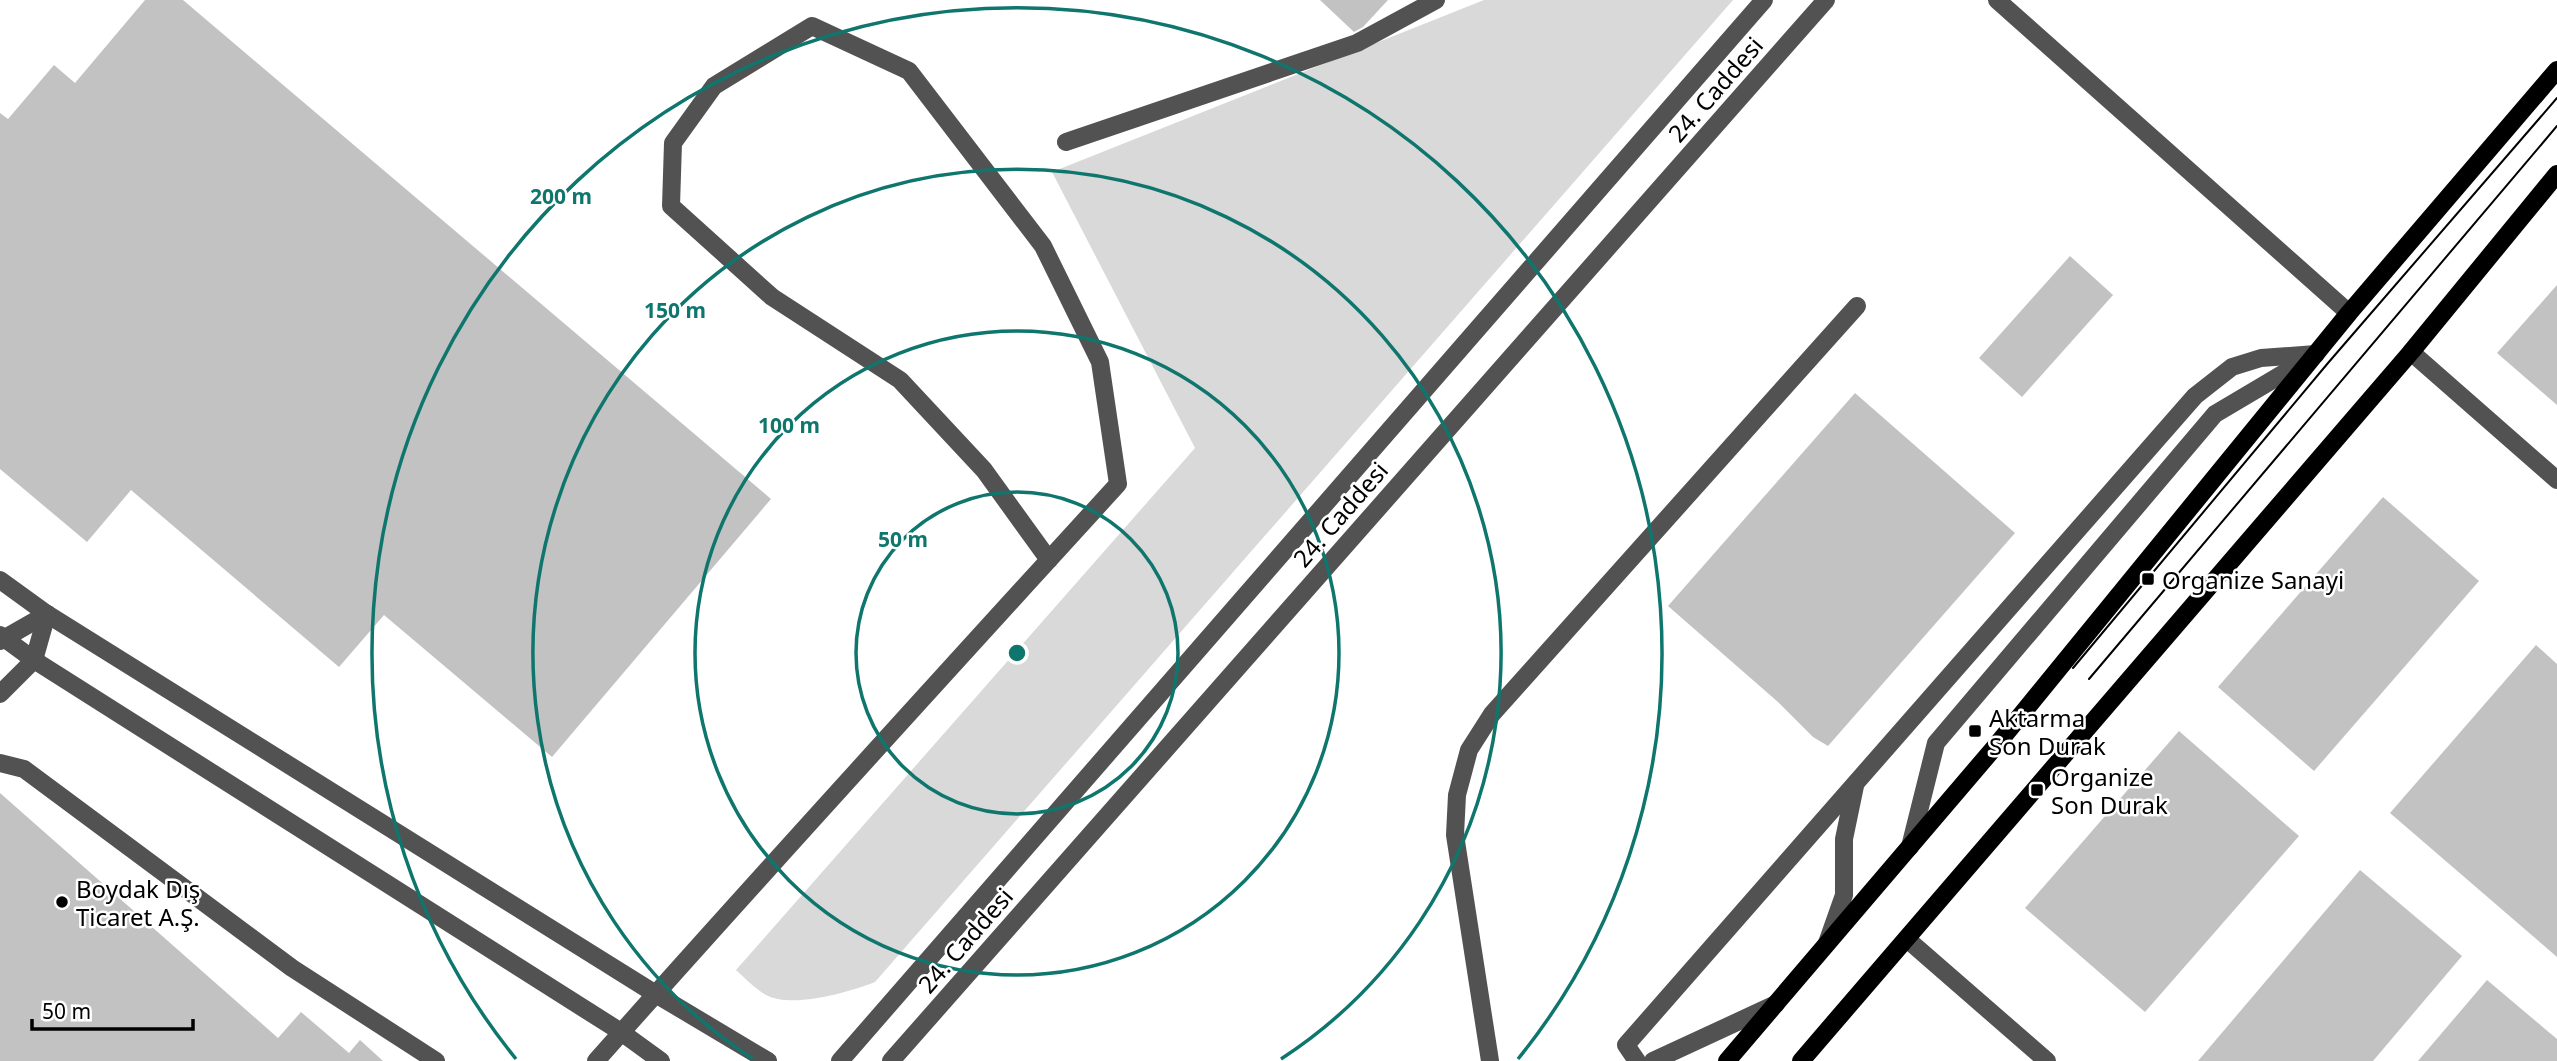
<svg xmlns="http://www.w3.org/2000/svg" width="2557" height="1061" viewBox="0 0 2557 1061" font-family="'Noto Sans',sans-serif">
<rect width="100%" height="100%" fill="#fff"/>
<!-- green -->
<path fill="#d9d9d9" d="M1484 0H1733L875 982C849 992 792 1009 766 995 755 989 745 978 736 970L1195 448 1052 172Z"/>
<!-- building -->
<g fill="#c2c2c2">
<path d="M145 0H183L771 499 552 757 384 615 339 667 131 490 87 542 0 469V113L8 119 54 65 75 83Z"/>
<path d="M1320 0H1388L1363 27 1354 32Z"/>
<path d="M2070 256 2113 295 2022 397 1979 358Z"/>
<path d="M2557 285V405L2497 353Z"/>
<path d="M1855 393 2015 533 1828 746 1813 737 1778 702 1668 606Z"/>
<path d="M2383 497 2479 581 2314 771 2218 687Z"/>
<path d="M2536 645 2557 664V957L2390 813Z"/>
<path d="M2179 731 2299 836 2145 1012 2025 908Z"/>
<path d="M0 793 278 1038 301 1012 349 1053 360 1040 383 1061H0Z"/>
<path d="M2360 870 2462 956 2373 1061H2198Z"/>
<path d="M2487 980 2557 1039V1061H2418Z"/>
</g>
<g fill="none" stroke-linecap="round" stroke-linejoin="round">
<!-- minor -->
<g stroke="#525252" stroke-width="18">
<path d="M1997 0 2349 313"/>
<path d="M1066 142 1357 43 1436 0"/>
<path d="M2411 352 2557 480"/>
<path d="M0 580 47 614 654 993 768 1061"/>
<path d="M0 635 34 660 621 1032 661 1061"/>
<path d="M0 641 47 614"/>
<path d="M0 694 34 660 47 614"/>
<path d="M0 763 24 769 292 968 436 1061"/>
<path d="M1910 847 1936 743 2215 414 2313 356"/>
<path d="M1908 940 2047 1061"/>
<path d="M1827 943 1844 895V839L1855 786"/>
<path d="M596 1061C768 867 943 676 1118 484L1100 362 1043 246 909 71 812 26 714 86 673 143 671 206 772 297 900 380 984 470 1049 560"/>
<path d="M840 1061 1764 0"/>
<path d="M891 1061 1826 0"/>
<path d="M1490 1061 1455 835 1457 795 1469 750 1492 714 1857 306"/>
<path d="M1637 1061 1626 1045 2195 396 2232 367 2261 358 2316 354"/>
<path d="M1653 1061 1776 1004"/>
</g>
<!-- major -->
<g stroke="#000" stroke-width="18">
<path d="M1727 1061 1994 748 2349 313 2557 70"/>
<path d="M1801 1061 2411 352 2557 174"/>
</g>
<!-- tram -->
<g stroke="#000" stroke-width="2">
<path d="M2073 668 2328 363 2557 98"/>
<path d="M2089 679 2557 126"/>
</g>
</g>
<!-- distance rings -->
<g fill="none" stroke="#0f766e" stroke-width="3.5">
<circle cx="1017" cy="653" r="161"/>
<circle cx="1017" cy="653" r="322"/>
<path d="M753 1059A484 484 0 1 1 1281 1059"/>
<path d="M516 1059A645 645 0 1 1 1518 1059"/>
</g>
<!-- markers -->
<g fill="#000" stroke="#fff" stroke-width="2.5">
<rect x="2141" y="572" width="14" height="14" rx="3.5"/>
<rect x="1968" y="724" width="14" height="14" rx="3.5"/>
<rect x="2030" y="783" width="14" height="14" rx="3.5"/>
<circle cx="62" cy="902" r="7"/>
</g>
<g text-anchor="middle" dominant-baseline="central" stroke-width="5" stroke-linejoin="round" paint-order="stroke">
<!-- street labels -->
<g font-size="24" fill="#000" stroke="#fff">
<text transform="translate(1715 89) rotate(-49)">24. Caddesi</text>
<text transform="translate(1340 514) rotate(-49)">24. Caddesi</text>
<text transform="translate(965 940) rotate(-49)">24. Caddesi</text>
</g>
<!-- poi labels -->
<g font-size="24" fill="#000" stroke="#fff" text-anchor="start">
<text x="2162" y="579">Organize Sanayi</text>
<text x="1989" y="717">Aktarma<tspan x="1989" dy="28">Son Durak</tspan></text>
<text x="2051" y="776">Organize<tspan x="2051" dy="28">Son Durak</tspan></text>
<text x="76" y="888">Boydak Dış<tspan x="76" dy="28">Ticaret A.Ş.</tspan></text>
</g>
</g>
<circle cx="1017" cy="653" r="10" fill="#0f766e" stroke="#fff" stroke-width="3.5"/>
<g font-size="21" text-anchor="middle" font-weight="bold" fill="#0f766e" stroke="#fff" stroke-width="5" stroke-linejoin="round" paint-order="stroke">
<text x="561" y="204">200 m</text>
<text x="675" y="318">150 m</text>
<text x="789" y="433">100 m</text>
<text x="903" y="547">50 m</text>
</g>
<!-- scale -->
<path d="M32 1019v10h161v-10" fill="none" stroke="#000000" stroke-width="3.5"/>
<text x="42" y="1019" font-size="21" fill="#000000" stroke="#ffffff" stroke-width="5" paint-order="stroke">50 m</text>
</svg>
